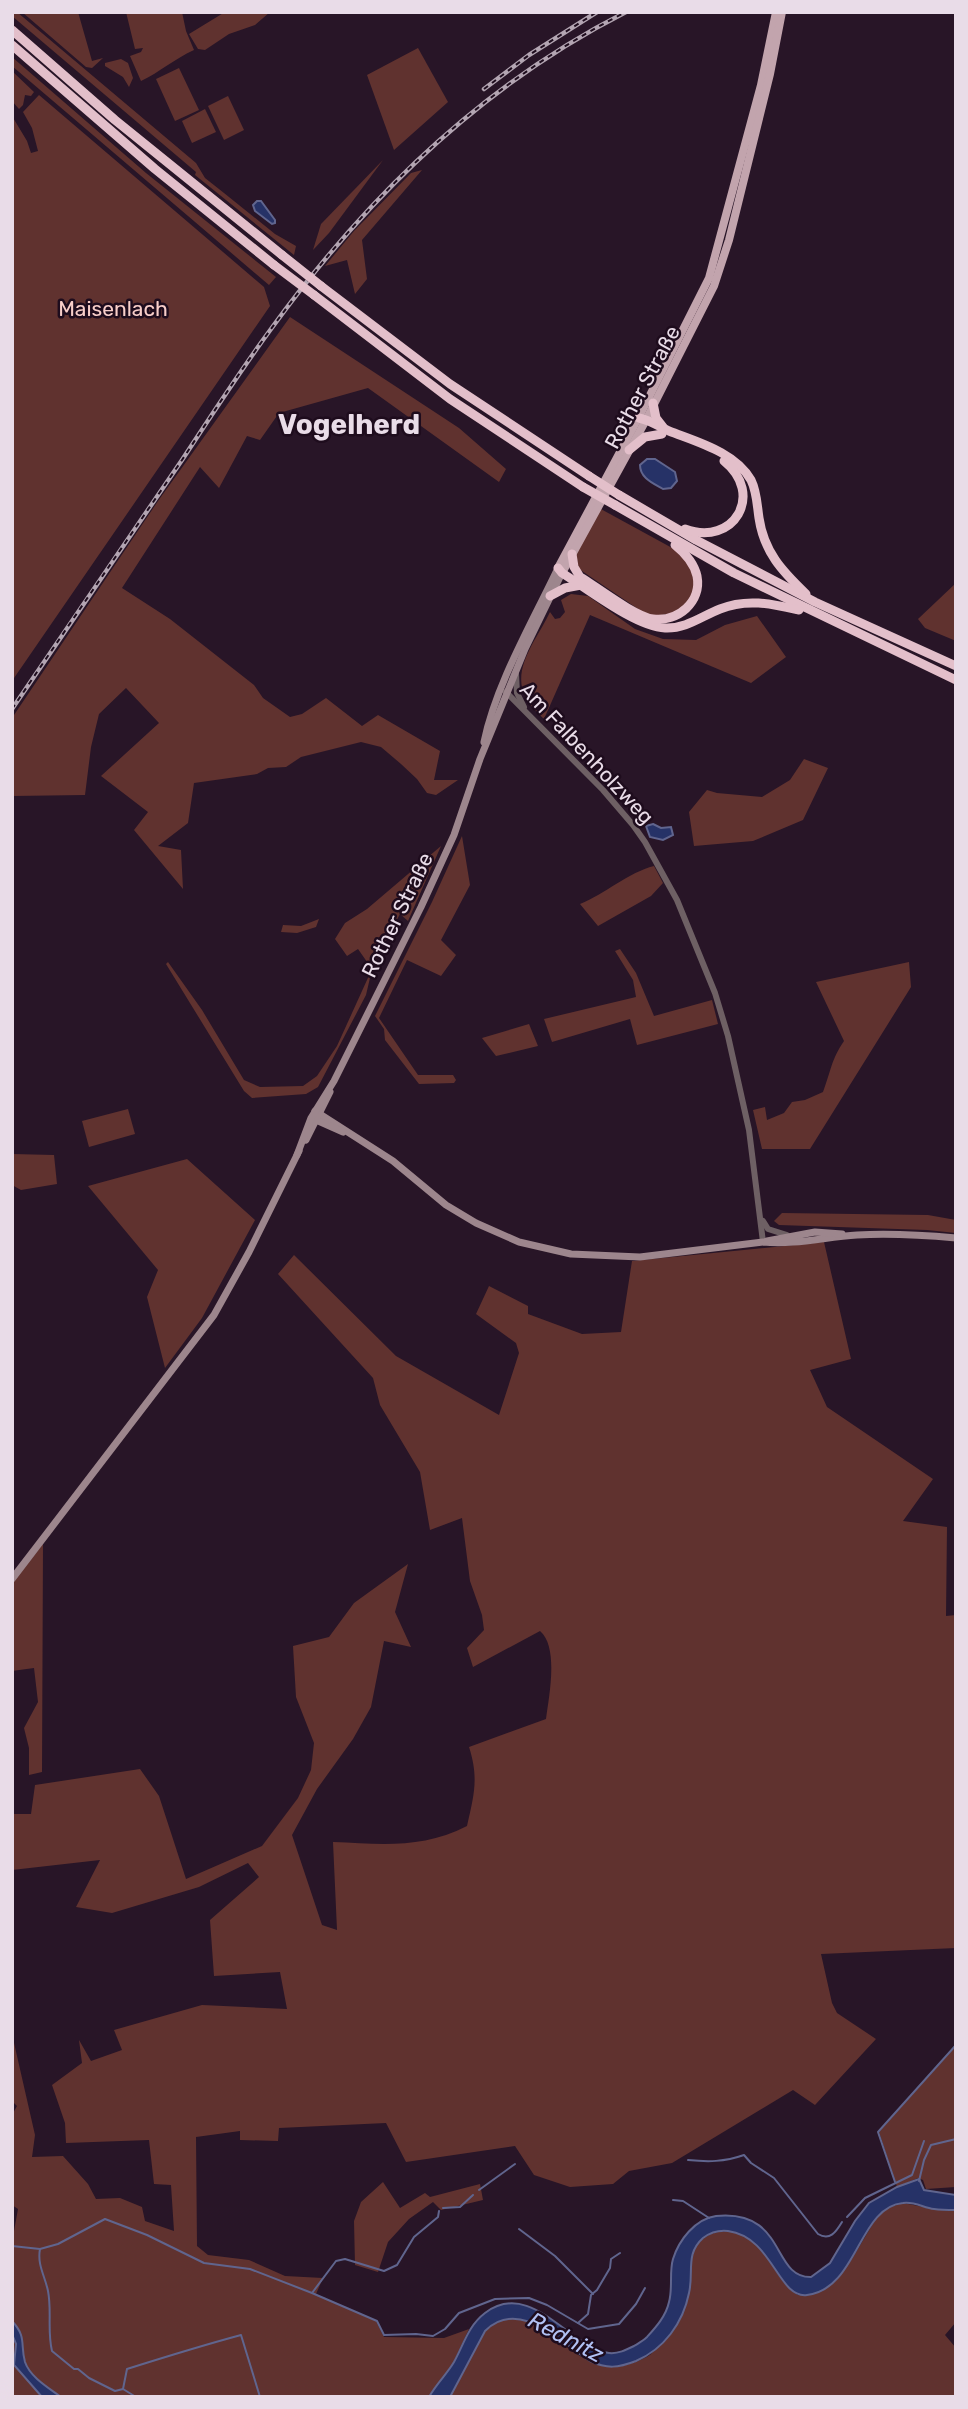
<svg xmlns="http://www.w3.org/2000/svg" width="968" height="2409" viewBox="0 0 968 2409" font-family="Rubik,sans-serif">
<rect width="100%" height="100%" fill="#281527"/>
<!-- green -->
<g fill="#60322f">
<path d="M12 12H17L196 163 205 178 224 193 275 234 296 246 294 255 195 175 196 172 12 16Z"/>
<path d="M22 12H78L92 61 103 58 92 68 86 67Z"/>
<path d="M126 12H182L186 31 194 50C174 59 160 72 141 81L130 56 141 52 143 48 135 49Z"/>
<path d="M225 12H270L255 25 229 34 205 50 198 49 189 34Z"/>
<path d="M418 48 448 102 394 150 367 75Z"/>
<path d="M12 57 146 173 276 277 269 285 12 66Z"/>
<path d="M121 59 128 63 133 78 129 87 123 77 105 66V63Z"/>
<path d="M179 68 199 110 175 121 156 79Z"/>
<path d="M12 71 34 92 31 96 25 95 23 105 19 109 12 101Z"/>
<path d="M39 95 264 287 270 306 12 681V116L27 141 31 153 38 151 32 128 23 112Z"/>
<path d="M228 96 244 130 224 140 208 106Z"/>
<path d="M205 109 216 132 192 143 182 121Z"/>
<path d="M383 160 329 233 313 250 321 224Z"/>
<path d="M422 170 362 240 367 279 355 294 347 260 325 266 354 231 411 173Z"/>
<path d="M290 317 459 428 506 469 499 482 368 388 279 413 260 440 247 436 219 488 200 467 122 588 170 619 254 685 263 698 290 717 302 714 326 698 362 726 378 715 440 751 434 780H458L436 795 427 793 417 779 401 764 381 747 361 742 301 757 286 767 268 768 257 774 194 783 188 823 158 846 181 850 183 889 134 830 148 812 101 776 159 723 126 688 99 714 91 747 85 795 12 796V718L158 501Z"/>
<path d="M599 508 674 549 691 566 695 583 691 599 677 612 656 616 644 613 579 569 576 555Z"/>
<path d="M956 583V641L925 628 918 619Z"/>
<path d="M571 594 588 596 635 629 663 639 696 640 725 625 757 616 786 657 751 683 590 615 544 719C538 713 530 706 526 698 510 669 538 638 550 612L555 619 560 618 565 612 561 600Z"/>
<path d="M804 759 828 768 803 820 753 841 694 846 689 812 707 790 717 793 762 797 790 780Z"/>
<path d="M462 836 470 885 441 940 456 955 441 976 407 960 379 1018 418 1075H453L456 1080 454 1083 419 1084 385 1040 384 1029 375 1016 432 902Z"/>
<path d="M441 846 408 921 400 914 373 965 366 995 318 1087 306 1094 252 1098 244 1091 166 964 168 962 202 1010 244 1080 260 1087 303 1086 317 1076 337 1046 372 969 358 949 347 956 335 939 345 923 367 909Z"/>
<path d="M654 866 663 883 651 896 598 926 580 904C605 894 629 872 654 866Z"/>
<path d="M319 919 316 927 297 933 281 932 283 925 301 926Z"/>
<path d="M620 949 636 973 654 1016 712 1000 718 1024 637 1045 630 1019 552 1042 544 1019 636 997 633 980 615 951Z"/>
<path d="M909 962 911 987 810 1149H762L753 1110 765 1107 767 1120 784 1113 792 1102 805 1100 823 1092C831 1071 831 1060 844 1041L816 982Z"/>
<path d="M529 1024 538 1046 496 1056 482 1038Z"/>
<path d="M128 1109 135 1134 89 1147 82 1121Z"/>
<path d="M12 1154 54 1155 57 1184 21 1190 12 1185Z"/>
<path d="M187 1159 255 1220 202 1318 165 1368 147 1297 158 1270 88 1186Z"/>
<path d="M782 1213 928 1215 956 1220V1233L927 1230 779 1225 774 1221Z"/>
<path d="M824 1242 851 1359 810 1370 827 1407 933 1479 903 1521 947 1527 946 1616 956 1615V1948L821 1954 832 2003 837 2013 876 2039 815 2105 793 2090 672 2163 629 2171 613 2184 570 2187 534 2175 515 2146 406 2162 386 2123 279 2128 278 2141 240 2140V2131L196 2137 197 2246 208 2255 249 2260 285 2276 323 2278 316 2294 376 2321 384 2337 444 2338 469 2329 453 2363 429 2397H61C50 2388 30 2377 25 2362 20 2344 26 2337 12 2321V2242L18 2209 12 2205V2115L17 2106 12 2101V2034L35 2135 32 2157 63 2156 88 2184 96 2199 120 2198 142 2207 145 2221 174 2231 171 2185 154 2184 149 2140 66 2143 65 2123 52 2085 82 2063 79 2040 91 2061 122 2050 114 2030 202 2005 287 2009 280 1972 214 1976 210 1920 259 1877 248 1863 199 1887 112 1913 76 1907 100 1860 12 1870V1814H31L35 1785 140 1769 159 1796 186 1879 262 1846 298 1798 311 1770 314 1743 296 1697 293 1646 329 1637 354 1603 408 1564 395 1612 411 1647 384 1641 371 1707 353 1739 317 1789 292 1835 322 1925 337 1930 333 1842C382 1844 422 1849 467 1826 474 1795 479 1778 469 1747L546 1719C549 1696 559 1647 540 1631L473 1667 467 1648 484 1630 482 1615 470 1581 462 1518 430 1530 420 1472 380 1405 373 1378 278 1274 294 1255 396 1356 499 1415 519 1353 516 1343 476 1314 489 1286 528 1306V1314L582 1334 621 1332 632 1261Z"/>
<path d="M43 1544 42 1772 29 1775V1748L24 1728 38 1702 34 1668 12 1671V1583Z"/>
<path d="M956 2046V2187L926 2189 923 2180 918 2178 897 2187 879 2132Z"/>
<path d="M383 2182 400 2208 425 2193 430 2197 480 2184 483 2200 441 2210 433 2202 409 2219 388 2242 378 2272 355 2265 354 2221 361 2202Z"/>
<path d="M903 2203 934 2209 956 2210V2322L945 2335 956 2348V2397H450L485 2331C525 2292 555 2349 591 2361 598 2364 614 2367 622 2366 629 2365 647 2358 651 2354 657 2348 689 2291 690 2284 692 2276 688 2267 691 2258 697 2235 720 2226 741 2234 770 2246 773 2280 798 2295L835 2281 852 2259 878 2215 884 2209Z"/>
<path d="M12 2334 16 2344 14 2365 42 2397H12Z"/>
</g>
<!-- water -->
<g fill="#263267" stroke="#60658e" stroke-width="2">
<path d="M257 201H261L275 220V223L272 224 255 211 253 205Z"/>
<path d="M647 459H655L675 472 677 481 671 488 663 489C653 483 640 478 640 465Z"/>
<path d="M653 824 661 828 671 827 673 835 663 840 650 837 646 826Z"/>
<path d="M919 2179 924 2190 956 2195V2210C949 2210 941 2210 934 2209 924 2208 914 2201 903 2203 858 2207 858 2289 807 2295 778 2299 773 2237 728 2231 719 2230 711 2232 703 2238 685 2254 694 2272 689 2293 683 2323 664 2349 636 2361 618 2368 607 2369 590 2361 560 2342 519 2297 485 2331L450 2397H429C436 2384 447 2374 454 2362 464 2344 468 2326 485 2313 531 2278 570 2348 609 2353 618 2354 626 2350 634 2346 639 2343 643 2341 647 2337 656 2327 666 2316 669 2302 673 2288 669 2272 673 2259 679 2240 695 2219 716 2216 787 2209 771 2278 811 2277L830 2263 855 2221 869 2203 897 2187Z"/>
<path d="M12 2321C27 2337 20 2344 25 2362 30 2377 49 2388 61 2397H42L14 2365 16 2344 12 2334Z"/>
</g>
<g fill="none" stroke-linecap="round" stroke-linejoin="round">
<!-- stream -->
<g stroke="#60658e" stroke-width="2">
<path d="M688 2160C708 2162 724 2162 744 2155L751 2163 774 2178 818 2234C830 2241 836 2232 842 2222"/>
<path d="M919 2181 924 2160 931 2145 956 2139"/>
<path d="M895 2182 878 2132 956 2045"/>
<path d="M479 2190 515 2164"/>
<path d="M673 2200 683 2201 709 2218"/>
<path d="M443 2208 460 2207 473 2195"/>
<path d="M847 2217 865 2198 912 2175 924 2141"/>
<path d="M519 2229 555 2256 593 2294"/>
<path d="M12 2246 40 2249C37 2265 45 2276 48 2291 52 2311 47 2331 52 2351L74 2369H78L89 2378 115 2391 123 2389 136 2397"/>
<path d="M40 2249 58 2244 105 2219 147 2235 204 2263 250 2269 312 2293 377 2321 384 2335 416 2334 433 2336 445 2329 459 2313 495 2299 529 2298 547 2305 588 2329 619 2324 636 2304 645 2288"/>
<path d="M312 2293 336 2261 345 2259 384 2271 397 2265 414 2237 438 2217 439 2211"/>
<path d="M578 2323 588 2314 591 2295 597 2290 610 2268 611 2259 620 2253"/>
<path d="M123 2389 127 2369C165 2357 204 2345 241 2335L260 2397"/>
</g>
<!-- tertiary -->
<g stroke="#6e6064" stroke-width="6">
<path d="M516 674 517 693 524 707"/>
<path d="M506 692 603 790 633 825 645 842 677 900 715 993 728 1036 749 1130 763 1242"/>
<path d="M763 1221 768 1229 787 1235"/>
</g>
<!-- secondary -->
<g stroke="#9d868d" stroke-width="7">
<path d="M484 742C496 684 533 621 558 568"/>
<path d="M315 1111 393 1161 446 1205 476 1223 519 1242 571 1254 640 1257 763 1242C795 1245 825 1237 857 1235 890 1233 923 1235 956 1238"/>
<path d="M316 1120 343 1132"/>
<path d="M306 1140 330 1092"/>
<path d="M297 1155 311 1118 334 1081 421 907 454 835 480 759 525 649 562 573"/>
<path d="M767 1241 815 1232 842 1234"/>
<path d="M12 1579 214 1315 249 1252 299 1151"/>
</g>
<!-- primary -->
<g stroke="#c2a4ad" stroke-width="8">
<path d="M558 568 642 411 709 278 761 85 776 12"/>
<path d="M562 573 646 420 714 286 729 240 770 74 782 12"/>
</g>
<!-- motorway -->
<g stroke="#e3bfca" stroke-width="9">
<path d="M12 30 115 120 282 255"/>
<path d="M12 45 155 169 274 265"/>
<path d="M321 286 450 384 589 476"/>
<path d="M314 295 450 399 583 487"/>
<path d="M653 403 656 418 663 427"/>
<path d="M639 418C649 420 659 426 669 431 697 442 735 452 751 480 757 492 757 505 759 518 764 552 782 571 806 594"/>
<path d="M629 450 645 437 662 434"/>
<path d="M619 495 696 540 815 602 956 666"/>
<path d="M615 505 734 573 956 680"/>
<path d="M685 529C734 547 765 494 724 461"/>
<path d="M572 554 574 567 580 577"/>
<path d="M558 568 562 573C588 589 636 627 665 628 686 629 702 616 720 609 747 598 772 604 799 610"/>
<path d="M582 578C598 588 636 617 653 619 678 622 702 602 697 576 694 563 685 553 675 545"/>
<path d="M550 596 565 588 581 585"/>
</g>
<!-- rail casing -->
<g stroke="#b3a5b2" stroke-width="4.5">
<g id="rail">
<path d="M484 89 529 55 597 12"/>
<path d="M12 709C68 626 125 543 182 460 211 416 240 371 271 329 366 198 482 85 626 12"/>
</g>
</g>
<!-- rail -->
<use href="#rail" stroke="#1e0c1d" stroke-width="2" stroke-dasharray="5" stroke-linecap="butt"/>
<!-- motorway-bridge -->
<g stroke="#e3bfca" stroke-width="9">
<path d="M282 255 321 286"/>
<path d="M274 265 314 295"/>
<path d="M589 476 619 495"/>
<path d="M583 487 615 505"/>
</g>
</g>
<g text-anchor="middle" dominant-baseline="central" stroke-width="5" stroke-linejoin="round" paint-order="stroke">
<!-- park labels -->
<g font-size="21" fill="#f8cec9" stroke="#1e0c1d">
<text x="113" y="308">Maisenlach</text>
</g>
<!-- street labels -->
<g font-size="21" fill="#e9dce8" stroke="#1e0c1d">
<text transform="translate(642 387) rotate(-62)">Rother Straße</text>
<text transform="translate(587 753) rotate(47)">Am Falbenholzweg</text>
<text transform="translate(397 915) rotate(-64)">Rother Straße</text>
</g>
<!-- water labels -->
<g font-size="23" font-style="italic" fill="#b1c1f4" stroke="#1e0c1d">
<text transform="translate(566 2337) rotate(28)">Rednitz</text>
</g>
<!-- district labels -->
<g font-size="28" font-weight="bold" fill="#e9dce8" stroke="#1e0c1d">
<text x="349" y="424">Vogelherd</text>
</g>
</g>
<!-- border -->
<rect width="968" height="2409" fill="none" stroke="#e9dce8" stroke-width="28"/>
</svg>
